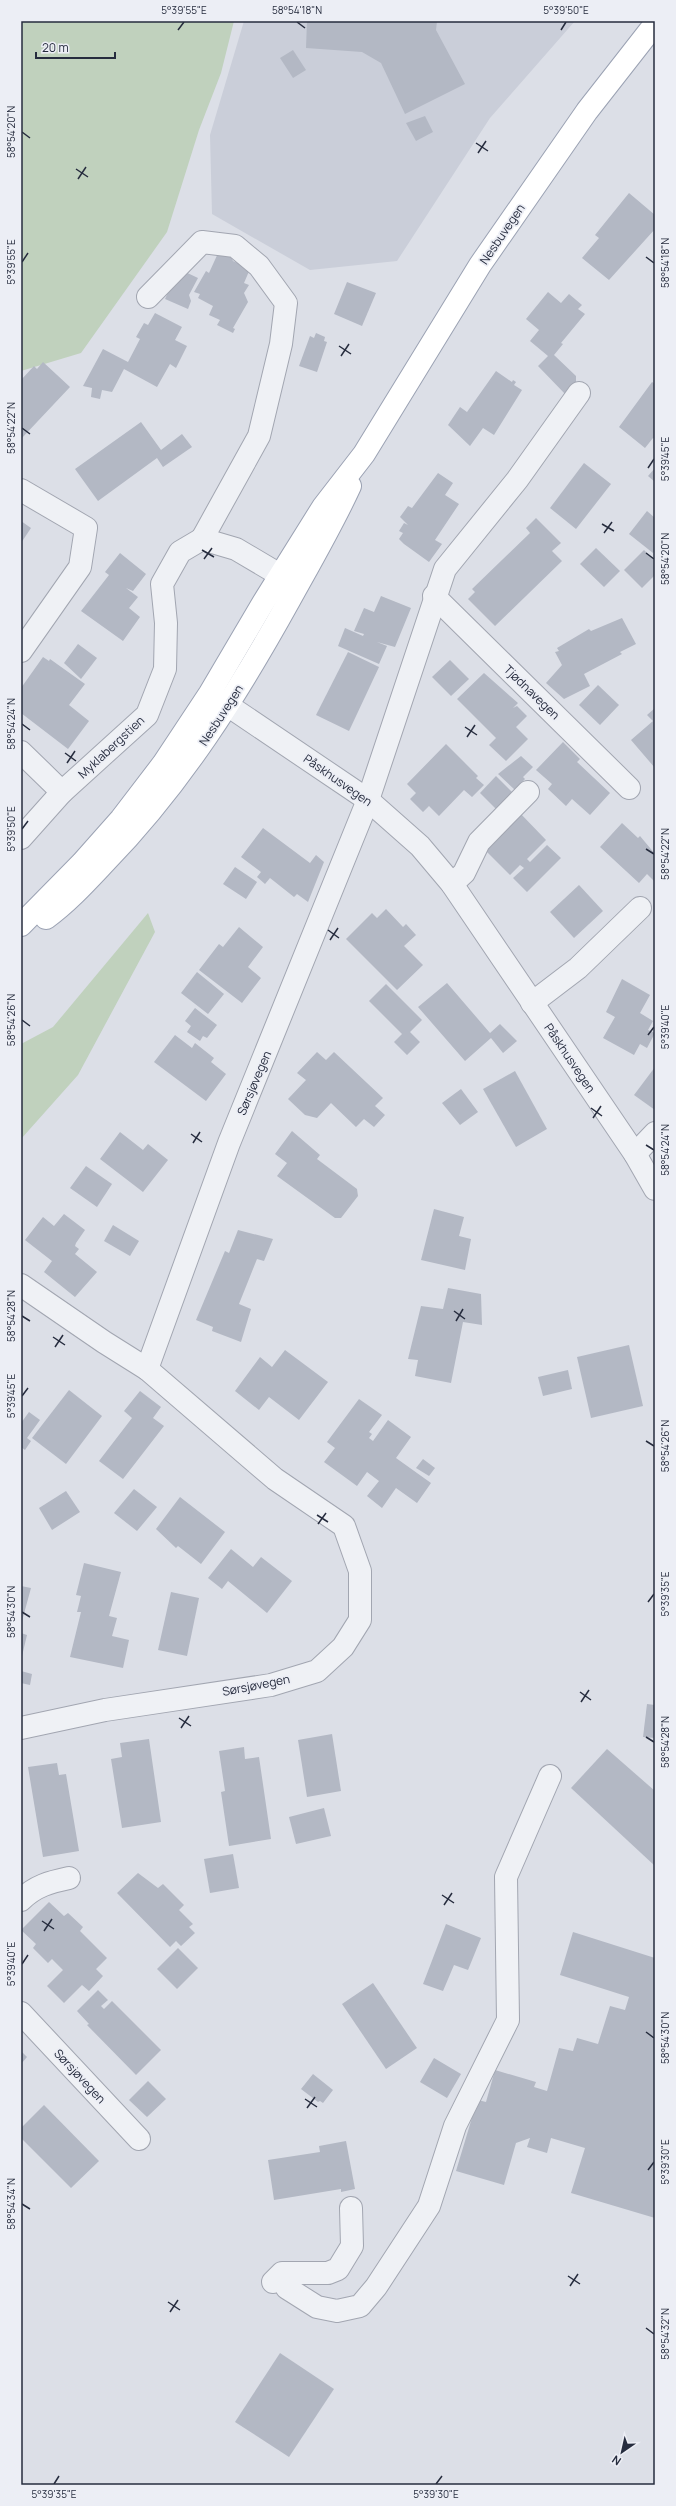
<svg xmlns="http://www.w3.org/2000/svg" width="676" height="2506" viewBox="0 0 676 2506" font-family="Manrope,sans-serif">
<rect width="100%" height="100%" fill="#dcdfe7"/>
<!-- built -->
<path fill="#caced9" d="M244 21H575L490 118 397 261 310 270 212 214 210 135Z"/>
<!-- green -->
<g fill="#c0d1bd">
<path d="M21 21H234L221 73 199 130 167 232 81 353 21 371Z"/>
<path d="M148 913 155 932 78 1075 21 1139V1044L53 1027Z"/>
</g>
<!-- building -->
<g fill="#b3b8c4">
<path d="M307 21H437L436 30 465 84 405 114 381 63 362 52 306 48Z"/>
<path d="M293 50 306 70 293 78 280 58Z"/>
<path d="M425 116 433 132 416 141 406 123Z"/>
<path d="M629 193 655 215V229L609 280 582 258 599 238 595 235Z"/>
<path d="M219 251 230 255 233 261 250 269 244 283 249 285 244 293 248 302 233 328 235 329 233 333 217 325 220 320 209 315 213 306 198 298 200 294 194 292 206 271 209 273Z"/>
<path d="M179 269 198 278 189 295 191 301 188 309 165 299Z"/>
<path d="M347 282 376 293 362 326 334 314Z"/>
<path d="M548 292 561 303 569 294 582 305 578 309 585 314 561 343 563 344 554 355 576 376V386L567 396 538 366 548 356 530 341 539 330 526 319Z"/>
<path d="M155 313 182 327 175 340 187 346 176 368 170 364 157 387 124 369 112 392 102 390 100 399 91 397 92 388 83 386 103 349 128 362 140 339 136 337 144 323 148 325Z"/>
<path d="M316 333 325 337 324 341 327 342 317 372 299 366 310 336 314 338Z"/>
<path d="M43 362 70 387 21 439V380L34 366 37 369Z"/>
<path d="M496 371 512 382 513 380 516 382 514 385 522 390 494 435 483 428 470 446 448 425 460 407 467 412Z"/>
<path d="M652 382 655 384V439L653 438 645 448 619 427Z"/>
<path d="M141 422 161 450 182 434 192 447 163 467 157 458 98 501 75 469Z"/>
<path d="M584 463 611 484 576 529 550 508Z"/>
<path d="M655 468V482L648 476Z"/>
<path d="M438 473 453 483 445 495 459 504 435 540 442 544 429 562 404 544 399 539 403 533 399 531 404 523 408 525 400 517 408 506 412 508Z"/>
<path d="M647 511 655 518V550L653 553 629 534Z"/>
<path d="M536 518 561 543 552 551 562 561 495 626 468 599 475 592 472 589 530 533 526 528Z"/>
<path d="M21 521 31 528 21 543Z"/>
<path d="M596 548 620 571 604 587 580 564Z"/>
<path d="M644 550 655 561V575L642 588 624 570Z"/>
<path d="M120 553 146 574 133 591 126 588 138 597 129 608 140 617 123 641 81 611 109 575 105 572Z"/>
<path d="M381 596 411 608 395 647 377 642 387 646 379 664 338 646 345 628 363 636 364 634 354 631 364 608 374 612Z"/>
<path d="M622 618 636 644 620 652 622 654 584 674 590 686 564 699 546 683 562 665 555 652 559 651 557 648 589 629 591 631Z"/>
<path d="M78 644 97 658 81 679 64 663Z"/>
<path d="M348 652 379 667 349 731 316 715Z"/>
<path d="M43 657 49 661 50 659 85 684 69 705 89 721 68 749 21 713V688Z"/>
<path d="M450 660 469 679 451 696 432 677Z"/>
<path d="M484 673 518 703 513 708 517 706 527 716 516 727 528 739 506 761 489 745 496 738 457 699Z"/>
<path d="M598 685 619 705 600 725 579 705Z"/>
<path d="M655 708V768L631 740 653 721 647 715Z"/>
<path d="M563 742 580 759 577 762 610 793 590 815 572 799 566 806 548 789 552 784 536 770Z"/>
<path d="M446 744 478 776 476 778 484 785 472 797 464 790 439 816 429 806 423 812 410 799 416 793 407 784Z"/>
<path d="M521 756 533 767 523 777 525 779 515 790 498 774Z"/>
<path d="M496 776 513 793 497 810 480 793Z"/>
<path d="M518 811 546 840 527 859 530 862 547 845 561 858 527 892 513 878 524 868 520 865 510 875 482 847Z"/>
<path d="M622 823 638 838 640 836 655 854V882L647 874 639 883 600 847Z"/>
<path d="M263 828 310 863 316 855 324 862 308 902 297 894 294 897 270 878 265 884 257 877 261 872 241 857Z"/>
<path d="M235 867 257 882 246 899 223 884Z"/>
<path d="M579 885 603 911 574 938 550 912Z"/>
<path d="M386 909 403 927 406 924 416 935 404 946 423 965 397 990 346 939 372 913 377 918Z"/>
<path d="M239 927 263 947 248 967 261 978 242 1003 199 970 219 944 223 947Z"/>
<path d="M197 972 224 994 208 1014 181 993Z"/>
<path d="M622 979 650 995 640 1013 653 1021 648 1030 655 1033 647 1048 640 1044 634 1055 603 1038 615 1017 606 1012Z"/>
<path d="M447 983 490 1033 500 1024 517 1041 503 1053 491 1038 465 1061 418 1007Z"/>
<path d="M386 984 422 1020 410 1032 420 1042 407 1055 394 1042 402 1034 369 1001Z"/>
<path d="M195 1008 217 1025 207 1038 203 1036 200 1041 187 1032 191 1026 185 1021Z"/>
<path d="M175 1035 192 1048 195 1043 214 1058 211 1062 226 1074 206 1101 154 1062Z"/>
<path d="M317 1052 326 1060 334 1052 383 1098 375 1106 385 1115 374 1127 364 1119 356 1127 331 1103 317 1118 305 1115 288 1099 306 1080 297 1073Z"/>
<path d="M655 1067V1110L634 1095Z"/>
<path d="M515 1071 547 1129 516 1147 483 1089Z"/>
<path d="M461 1089 478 1112 460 1125 442 1103Z"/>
<path d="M292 1131 320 1155 317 1159 357 1189 358 1196 341 1218H335L277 1176 287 1163 275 1154Z"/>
<path d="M120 1132 143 1150 148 1144 168 1160 143 1192 100 1159Z"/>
<path d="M86 1166 112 1184 97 1207 70 1188Z"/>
<path d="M434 1209 464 1217 459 1236 471 1239 465 1270 421 1260Z"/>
<path d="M64 1214 85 1230 76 1243 75 1246 79 1249 75 1254 97 1272 75 1297 44 1272 52 1261 25 1240 43 1217 54 1226Z"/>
<path d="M113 1225 139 1241 130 1256 104 1241Z"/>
<path d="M238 1230 273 1239 264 1261 257 1259 239 1304 251 1309 241 1342 212 1331 213 1327 196 1320 225 1251 229 1253Z"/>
<path d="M448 1288 481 1294 482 1325 463 1322 451 1383 415 1376 418 1360 408 1359 421 1306 443 1309Z"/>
<path d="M629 1345 643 1406 591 1418 577 1357Z"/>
<path d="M285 1350 328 1382 299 1420 269 1397 259 1410 235 1391 260 1357 272 1367Z"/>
<path d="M568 1370 572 1389 543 1396 538 1377Z"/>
<path d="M69 1390 102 1416 66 1464 32 1438Z"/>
<path d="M140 1391 161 1407 153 1418 164 1426 123 1479 99 1461 132 1418 124 1411Z"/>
<path d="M359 1399 382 1415 369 1432 372 1434 369 1438 373 1441 388 1420 411 1437 396 1458 431 1483 417 1503 396 1488 382 1508 367 1496 379 1481 367 1472 357 1486 324 1462 335 1448 327 1442Z"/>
<path d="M29 1412 40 1420 27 1438 31 1441 25 1450 21 1447V1423Z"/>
<path d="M423 1459 435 1468 429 1476 416 1468Z"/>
<path d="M134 1489 157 1507 137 1531 114 1513Z"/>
<path d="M66 1491 80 1512 52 1530 39 1508Z"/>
<path d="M180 1497 225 1532 201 1564 178 1546 176 1548 156 1529Z"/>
<path d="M231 1549 253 1567 261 1557 292 1581 267 1613 228 1581 222 1589 208 1578Z"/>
<path d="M84 1563 121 1572 109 1616 117 1618 112 1636 129 1640 123 1668 70 1657 81 1612H77L81 1596 76 1595Z"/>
<path d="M21 1586 31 1588 22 1621H21Z"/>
<path d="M171 1592 199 1598 187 1656 158 1650Z"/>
<path d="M21 1633 27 1635 22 1656H21Z"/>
<path d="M21 1671 32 1674 30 1685 21 1683Z"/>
<path d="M647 1704 655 1705V1738L643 1737Z"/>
<path d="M332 1734 341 1791 307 1797 298 1740Z"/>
<path d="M149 1739 161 1822 122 1828 111 1759 122 1757 120 1743Z"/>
<path d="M244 1747 245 1759 259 1757 271 1839 229 1846 221 1792 225 1791 219 1751Z"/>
<path d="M607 1749 655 1791V1866L571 1788Z"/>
<path d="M57 1763 59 1775 66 1774 79 1851 43 1857 28 1767Z"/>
<path d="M324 1808 331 1836 296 1844 289 1817Z"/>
<path d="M233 1854 239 1888 210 1893 204 1859Z"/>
<path d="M138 1873 158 1888 163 1884 184 1905 179 1910 193 1924 189 1927 195 1933 181 1946 176 1941 170 1947 117 1893Z"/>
<path d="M49 1902 64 1916 68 1913 83 1927 80 1931 107 1958 96 1969 103 1976 89 1991 82 1985 64 2003 47 1986 63 1970 52 1959 48 1963 33 1948 36 1944 21 1930Z"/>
<path d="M446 1924 481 1938 468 1970 454 1965 443 1991 423 1984Z"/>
<path d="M573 1932 655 1958V2218L571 2193 585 2148 551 2138 547 2153 527 2147 530 2138 516 2143 504 2185 456 2171 474 2111 478 2100 486 2102 495 2070 536 2082 534 2087 547 2091 559 2048 573 2051 577 2038 598 2044 610 2006 625 2010 629 1997 560 1975Z"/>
<path d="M178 1948 198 1968 177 1989 157 1969Z"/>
<path d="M373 1983 417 2048 386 2069 342 2004Z"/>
<path d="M98 1990 108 2000 101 2006 104 2009 112 2001 161 2050 136 2075 87 2025 89 2024 77 2011Z"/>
<path d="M21 2051 27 2057 21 2064Z"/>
<path d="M434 2058 461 2074 447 2098 420 2082Z"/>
<path d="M313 2074 333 2090 323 2103 320 2101 318 2102 301 2089Z"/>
<path d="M148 2081 166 2099 147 2117 129 2100Z"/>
<path d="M44 2105 99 2161 71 2188 21 2138V2128Z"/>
<path d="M346 2141 355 2189 341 2192V2189L274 2200 268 2160 320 2152 319 2146Z"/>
<path d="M280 2353 334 2389 289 2457 235 2422Z"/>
</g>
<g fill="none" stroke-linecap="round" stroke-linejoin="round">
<!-- minor casing -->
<g stroke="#a2a6b1" stroke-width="24">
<g id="minor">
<path d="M148 297 202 242 235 246 259 266 286 303 281 344 259 436 202 539"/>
<path d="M21 490 86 528 80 567 21 651"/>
<path d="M434 596 629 788"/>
<path d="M211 694 368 800 420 846 452 884 635 1154 655 1189"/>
<path d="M21 752 62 792"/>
<path d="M21 838 62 792 147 715 165 669 166 623 162 584 180 552 202 539 236 549 280 575"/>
<path d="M452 884 464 873 479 842 528 792"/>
<path d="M532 1003 578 968 640 908"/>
<path d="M635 1154 655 1133"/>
<path d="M21 1285 104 1342 147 1369"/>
<path d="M21 1728 105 1710 271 1685 317 1671 343 1647 360 1620V1571L344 1526 275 1479 147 1369 229 1143 368 800 445 569 517 480 579 393"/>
<path d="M21 1900C35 1886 50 1882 69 1878"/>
<path d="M21 2013 139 2139"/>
<path d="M273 2282 282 2273H328L338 2269 352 2246 351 2208"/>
<path d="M287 2288 317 2307 337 2311 360 2306 376 2287 429 2206 455 2126 508 2020 506 1877 550 1776"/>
</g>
</g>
<!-- major casing -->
<g stroke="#9ba2b3" stroke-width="24">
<g id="major">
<path d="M46 918C68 902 87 881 105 862 181 784 238 693 290 599 311 561 332 525 350 486"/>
<path d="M21 925 82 863 121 819 163 764 210 693 263 603 323 507 364 454 480 265 587 111 655 24"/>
</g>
</g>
<!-- minor -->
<use href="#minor" stroke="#eff1f5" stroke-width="22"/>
<!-- major -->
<use href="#major" stroke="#fff" stroke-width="22"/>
</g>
<!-- ticks -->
<path fill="none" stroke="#262c3e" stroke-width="1.5" d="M297 22 305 28M178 30 184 22M561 30 566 22M22 132 30 138M476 143 488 151M478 153 486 141M76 169 88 177M78 179 86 167M646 257 654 263M22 262 28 253M339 346 351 354M341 356 349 344M22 428 30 434M648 468 654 459M602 524 614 531M604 533 612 522M202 550 214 557M646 553 654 559M204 559 212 548M22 724 30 730M465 727 477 735M467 737 475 725M65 753 76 761M67 763 75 751M22 829 28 821M646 849 654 854M328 930 339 938M330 940 338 928M22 1020 30 1026M648 1035 654 1027M591 1108 602 1116M593 1118 601 1106M191 1134 202 1142M193 1143 200 1132M646 1145 654 1150M454 1311 465 1319M22 1316 30 1321M456 1321 463 1309M53 1337 65 1345M55 1347 63 1335M22 1396 28 1388M646 1441 654 1446M317 1515 328 1522M318 1524 326 1513M648 1602 654 1594M22 1612 30 1617M580 1692 591 1700M581 1702 589 1690M179 1718 191 1726M181 1728 189 1716M646 1737 654 1742M442 1895 454 1903M444 1905 452 1893M42 1921 54 1929M44 1931 52 1919M22 1964 28 1955M646 2032 654 2038M305 2099 317 2107M307 2108 315 2097M648 2170 654 2162M22 2204 30 2209M568 2276 580 2284M570 2286 578 2274M168 2302 180 2310M170 2312 178 2300M646 2328 654 2334M54 2484 59 2476M436 2484 442 2476"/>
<g text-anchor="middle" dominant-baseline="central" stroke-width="3.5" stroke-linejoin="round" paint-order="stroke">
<!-- street labels -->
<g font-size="12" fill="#262c3e" stroke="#eceef5">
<text transform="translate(502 234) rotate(-56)">Nesbuvegen</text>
<text transform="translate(532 692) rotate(44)">Tjødnavegen</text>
<text transform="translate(221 715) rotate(-57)">Nesbuvegen</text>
<text transform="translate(111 747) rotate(-43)">Myklabergstien</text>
<text transform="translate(338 780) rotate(35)">Påskhusvegen</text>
<text transform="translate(570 1058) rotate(56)">Påskhusvegen</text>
<text transform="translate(254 1083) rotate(-67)">Sørsjøvegen</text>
<text transform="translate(256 1685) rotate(-11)">Sørsjøvegen</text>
<text transform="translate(80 2076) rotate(47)">Sørsjøvegen</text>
</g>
</g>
<!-- border -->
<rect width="676" height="2506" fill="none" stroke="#eceef5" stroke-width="44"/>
<!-- north arrow -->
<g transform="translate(622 2452) rotate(214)" stroke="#eceef5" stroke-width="3" paint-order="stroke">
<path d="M0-3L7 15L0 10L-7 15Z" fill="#262c3e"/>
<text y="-6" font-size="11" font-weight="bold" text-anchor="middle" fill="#262c3e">N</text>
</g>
<!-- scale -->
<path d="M36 52v6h79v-6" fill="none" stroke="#262c3e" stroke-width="2"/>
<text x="42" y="52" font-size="12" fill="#262c3e" stroke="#eceef5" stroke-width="3" paint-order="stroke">20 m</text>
<rect x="22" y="22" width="632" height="2462" fill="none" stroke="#262c3e" stroke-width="1.5"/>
<g font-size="10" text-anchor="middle" fill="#262c3e">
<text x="184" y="14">5°39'55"E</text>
<text x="297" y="14">58°54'18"N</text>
<text x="566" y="14">5°39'50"E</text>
<text transform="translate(11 132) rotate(-90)" y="4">58°54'20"N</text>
<text transform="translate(11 262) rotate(-90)" y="4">5°39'55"E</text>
<text transform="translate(665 263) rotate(-90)" y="4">58°54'18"N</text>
<text transform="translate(11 428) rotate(-90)" y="4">58°54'22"N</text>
<text transform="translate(665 459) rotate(-90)" y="4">5°39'45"E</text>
<text transform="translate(665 559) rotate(-90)" y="4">58°54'20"N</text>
<text transform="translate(11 724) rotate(-90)" y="4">58°54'24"N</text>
<text transform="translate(11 829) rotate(-90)" y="4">5°39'50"E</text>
<text transform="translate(665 854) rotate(-90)" y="4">58°54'22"N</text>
<text transform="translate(11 1020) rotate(-90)" y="4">58°54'26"N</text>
<text transform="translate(665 1027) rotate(-90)" y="4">5°39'40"E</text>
<text transform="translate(665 1150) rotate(-90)" y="4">58°54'24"N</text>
<text transform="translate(11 1316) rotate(-90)" y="4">58°54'28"N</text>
<text transform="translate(11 1396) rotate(-90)" y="4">5°39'45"E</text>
<text transform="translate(665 1446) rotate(-90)" y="4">58°54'26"N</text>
<text transform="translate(665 1594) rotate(-90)" y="4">5°39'35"E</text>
<text transform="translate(11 1612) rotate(-90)" y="4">58°54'30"N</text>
<text transform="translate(665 1742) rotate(-90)" y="4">58°54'28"N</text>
<text transform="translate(11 1964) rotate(-90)" y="4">5°39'40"E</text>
<text transform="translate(665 2038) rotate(-90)" y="4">58°54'30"N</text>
<text transform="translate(665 2162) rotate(-90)" y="4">5°39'30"E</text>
<text transform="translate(11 2204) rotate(-90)" y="4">58°54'34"N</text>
<text transform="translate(665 2334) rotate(-90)" y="4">58°54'32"N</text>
<text x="54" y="2498">5°39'35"E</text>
<text x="436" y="2498">5°39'30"E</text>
</g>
</svg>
